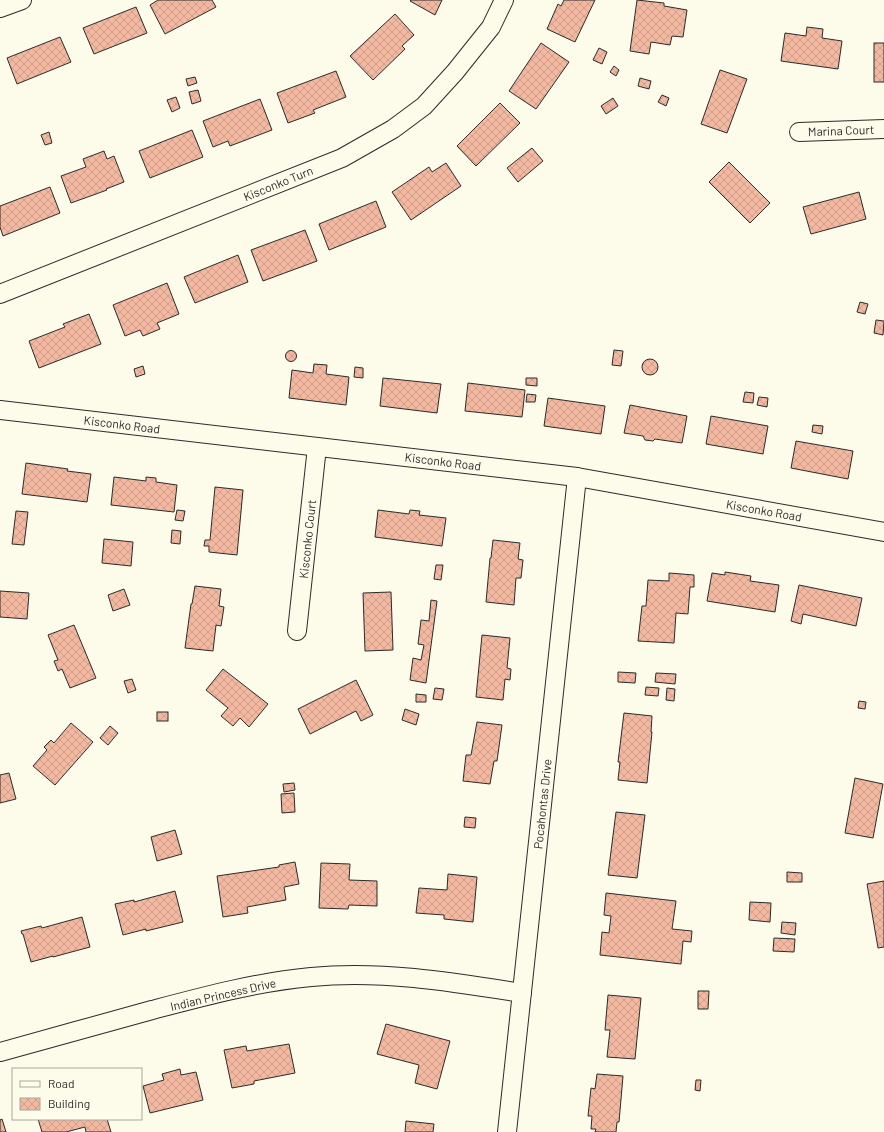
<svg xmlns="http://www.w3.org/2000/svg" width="884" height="1132" viewBox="0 0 884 1132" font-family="Barlow,sans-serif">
<defs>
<pattern id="building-cross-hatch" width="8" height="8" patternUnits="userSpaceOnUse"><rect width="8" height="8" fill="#f2b8a0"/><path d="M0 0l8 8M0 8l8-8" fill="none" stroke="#d09e8a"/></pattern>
</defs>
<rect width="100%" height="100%" fill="#fdfbea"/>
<!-- building -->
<g fill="url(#building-cross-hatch)" stroke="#2b2b2b">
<path d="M158 0H212L216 7 165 34 150 5Z"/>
<path d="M411 0H442L435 15 410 1Z"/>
<path d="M564 0H595L575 42 547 29 558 4 561 6Z"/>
<path d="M637 0 664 3V6L687 10 683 37 672 36 670 45 651 42 649 54 630 51Z"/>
<path d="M136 7 147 33 94 54 83 28Z"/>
<path d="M395 14 414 35 402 46 405 49 373 80 350 56Z"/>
<path d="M807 27 823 29 822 38 842 41 838 69 781 61 785 33 806 36Z"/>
<path d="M60 37 71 62 17 84 7 58Z"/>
<path d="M541 43 569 62 536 109 509 91Z"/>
<rect x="874" y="43" width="10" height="39"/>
<path d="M599 48 607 52 602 64 593 60Z"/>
<path d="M614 66 619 70 616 76 610 72Z"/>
<path d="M720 70 747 79 727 133 701 124Z"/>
<path d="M336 71 346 97 313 110 315 113 288 123 277 93Z"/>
<path d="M195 77 197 83 188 86 186 79Z"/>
<path d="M640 78 651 81 649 89 638 86Z"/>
<path d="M198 90 201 101 192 104 189 92Z"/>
<path d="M662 95 669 98 666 106 658 102Z"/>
<path d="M176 97 180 108 172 112 167 100Z"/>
<path d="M613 98 618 106 606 114 601 106Z"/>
<path d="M260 99 272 130 230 146 228 141 213 147 203 121Z"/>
<path d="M500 103 520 123 476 166 457 146Z"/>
<path d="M192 130 203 157 150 178 139 151Z"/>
<path d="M49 132 52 143 45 145 41 135Z"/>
<path d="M532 148 543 161 518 182 507 168Z"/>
<path d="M104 151 107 159 114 156 124 182 106 189 107 190 71 203 61 176 86 167 83 159Z"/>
<path d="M729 162 770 203 750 223 709 182Z"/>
<path d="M446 163 461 186 411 220 392 192 429 167 432 172Z"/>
<path d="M50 187 60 213 3 236 0 227V206Z"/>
<path d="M859 192 866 219 811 234 803 207Z"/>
<path d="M376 201 386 227 329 250 319 224Z"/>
<path d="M305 230 317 261 263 281 251 250Z"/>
<path d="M238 255 248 282 195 303 184 277Z"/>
<path d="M167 283 179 314 157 323 160 329 143 336 140 330 125 336 113 305Z"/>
<path d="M860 302 868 304 865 314 857 312Z"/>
<path d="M89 314 101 344 39 368 29 341 65 327 63 324Z"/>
<path d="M876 320 884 321 883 335 874 333Z"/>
<path d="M614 350 623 351 621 366 612 365Z"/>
<circle cx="291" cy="356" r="5.5"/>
<circle cx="650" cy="367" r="8"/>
<path d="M314 364 327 365 326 374 349 377 346 405 289 398 292 370 313 373Z"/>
<path d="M143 366 145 374 136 377 134 369Z"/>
<path d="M355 367 363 368V378L354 377Z"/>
<path d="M383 378 441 384 437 413 380 406Z"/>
<path d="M526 378H537V386L526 385Z"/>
<path d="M468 383 525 390 522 417 465 411Z"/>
<path d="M745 392 754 393 753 403 743 402Z"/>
<path d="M527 394 536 395 535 402H526Z"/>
<path d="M759 397 768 398 767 407 757 405Z"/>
<path d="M548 398 605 406 601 434 544 426Z"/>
<path d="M630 405 687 416 682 443 655 439 653 441 645 440 643 436 624 433Z"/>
<path d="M711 416 768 426 763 454 706 444Z"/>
<path d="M813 425 823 426 822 434 812 432Z"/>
<path d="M796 441 853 451 848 479 791 468Z"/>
<path d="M26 463 68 469 67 471 91 474 87 502 22 494Z"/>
<path d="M114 477 146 481V477L156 478V482L177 485 174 512 111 505Z"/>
<path d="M215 487 243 490 237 555 209 552V546H204L205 540H210Z"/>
<path d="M177 510 185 511 183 521 175 520Z"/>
<path d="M378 510 409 514 410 510 420 511 419 515 446 518 442 546 375 537Z"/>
<path d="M16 511 28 512 24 545 12 544Z"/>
<path d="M172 530 181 531 180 544 171 543Z"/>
<path d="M104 539 133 542 131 566 102 563Z"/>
<path d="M493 540 520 543 518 559 523 560 521 578H516L514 605 486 602 490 558H491Z"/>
<path d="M436 565H443L441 580 434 579Z"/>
<path d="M725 572 751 576 750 581 779 585 775 612 707 601 712 573 725 575Z"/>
<path d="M669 573 694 575V587H690L688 614 676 613 674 643 638 641 642 606H646L648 580 669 581Z"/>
<path d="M799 585 862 598 856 626 803 614 801 624 791 621Z"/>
<path d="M195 586 221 589 219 606 224 607 221 626 216 625 213 651 185 648 191 604H192Z"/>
<path d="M124 589 130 605 113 611 108 595Z"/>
<path d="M0 591 29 593 27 619 0 617Z"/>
<path d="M391 592 393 650 365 651 363 593Z"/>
<path d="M431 600 437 601 426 683 410 680 413 658 421 660 424 645 418 644 421 620 429 621Z"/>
<path d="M74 625 96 678 70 688 62 669 58 671 54 661 58 660 48 635Z"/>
<path d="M482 635 510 638 507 668 511 669 510 680 505 679 503 700 476 697Z"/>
<path d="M223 669 268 704 249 727 240 718 233 726 221 716 228 708 206 690Z"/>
<path d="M618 672 636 673 635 683 618 682Z"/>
<path d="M656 673 676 674 675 684 655 682Z"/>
<path d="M132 679 136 690 128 693 124 681Z"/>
<path d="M356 680 373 715 361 721 356 711 310 734 298 709Z"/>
<path d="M646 687 659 688 658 696 645 695Z"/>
<path d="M435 688 444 689 442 700 433 699Z"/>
<path d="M667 688 675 689 674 701 666 700Z"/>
<path d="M416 694 426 695V702H416Z"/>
<path d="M859 701 866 702 865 709 858 708Z"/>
<path d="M405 709 419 714 416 725 402 720Z"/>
<rect x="157" y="712" width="11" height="9"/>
<path d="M624 713 652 716 651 732H652L647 783 618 780 620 762H618Z"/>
<path d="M477 722 502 725 497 761H494L490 784 463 781 466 755H471Z"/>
<path d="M71 723 93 742 55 785 33 766 47 750 44 747 51 740 54 743Z"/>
<path d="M110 726 118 733 108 745 100 738Z"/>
<path d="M9 773 16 799 0 803V775Z"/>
<path d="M855 778 883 784 873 838 845 833Z"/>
<path d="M294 783 295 790 284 792 283 784Z"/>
<path d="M294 793 295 812 282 813 281 794Z"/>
<path d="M616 812 645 815 637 878 608 875Z"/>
<path d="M465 817 476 818 475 828 464 827Z"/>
<path d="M175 830 182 854 157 861 151 837Z"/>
<path d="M295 862 299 884 284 887 286 900 247 907 248 913 223 917 217 876 279 867V865Z"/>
<path d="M321 863 350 864 349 880 377 881V906L349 905 348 909 319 908Z"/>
<path d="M787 872 802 873V882H787Z"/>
<path d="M448 874 477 877 473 922 444 919V915L416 913 419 888 447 890Z"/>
<path d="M884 881V947L878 948 867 884Z"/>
<path d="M175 891 183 922 146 931V929L123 935 115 904 134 900V902Z"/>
<path d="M606 893 676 901 672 929 692 931 691 942 683 941 681 964 600 955 602 932 609 933 611 916 604 915Z"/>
<path d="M750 902 771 903 770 922 749 920Z"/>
<path d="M82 917 90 947 53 957V956L31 962 23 934H22L21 931 41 926 42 928Z"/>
<path d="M782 922 796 923 795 935 781 933Z"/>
<path d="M774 938 795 939 794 952 773 951Z"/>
<path d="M698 991H709L708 1009H698Z"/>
<path d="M608 995 641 998 635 1059 607 1057 610 1030H605Z"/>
<path d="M386 1024 450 1041 437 1089 415 1083 419 1065 377 1054Z"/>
<path d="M289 1044 295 1073 254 1081V1084L232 1088 224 1050 246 1046 247 1051Z"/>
<path d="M180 1069 181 1075 196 1072 203 1100 150 1113 143 1086 164 1080 162 1074Z"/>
<path d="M597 1074 623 1076 619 1122H617L616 1132H595L596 1129H591L592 1116H588L591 1088 595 1089Z"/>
<path d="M696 1080H701L700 1091 695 1090Z"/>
<path d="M2 1119 6 1132H0V1120Z"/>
<path d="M38 1119H107L111 1132H86L85 1127 66 1132H42Z"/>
<path d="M406 1121 434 1124 433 1132H405Z"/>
</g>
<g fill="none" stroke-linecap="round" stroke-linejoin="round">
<!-- street casing -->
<g stroke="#2b2b2b" stroke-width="20">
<g id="street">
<path d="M0 8 22 0"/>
<path d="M799 132 884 129"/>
<path d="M0 294 342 158 393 129 424 106 455 72 491 27 504 0"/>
<path d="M0 410 577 477 884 532"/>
<path d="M297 631 317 447"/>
<path d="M0 1052C51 1038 101 1024 152 1010 205 996 257 982 311 977 381 970 453 982 522 993"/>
<path d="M507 1132 577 477"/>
</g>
</g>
<!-- street -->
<use href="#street" stroke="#fdfbea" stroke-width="18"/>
</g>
<g text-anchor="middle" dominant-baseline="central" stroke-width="3" stroke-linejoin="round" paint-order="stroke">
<!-- street labels -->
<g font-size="12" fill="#2b2b2b" stroke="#fdfbea">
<text transform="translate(841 130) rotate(-2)">Marina Court</text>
<text transform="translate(278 183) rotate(-22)">Kisconko Turn</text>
<text transform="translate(122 424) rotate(7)">Kisconko Road</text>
<text transform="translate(443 461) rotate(7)">Kisconko Road</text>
<text transform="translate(764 510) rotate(10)">Kisconko Road</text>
<text transform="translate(307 539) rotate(-84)">Kisconko Court</text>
<text transform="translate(542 804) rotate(-84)">Pocahontas Drive</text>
<text transform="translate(223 994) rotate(-13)">Indian Princess Drive</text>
</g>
</g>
<!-- legend -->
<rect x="12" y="1068" width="130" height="52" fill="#fdfbea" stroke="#a9a89e"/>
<rect x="20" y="1081" width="20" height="6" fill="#fdfbea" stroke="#a9a89e"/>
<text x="48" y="1088" font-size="12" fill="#2b2b2b">Road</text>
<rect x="20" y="1098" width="20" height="12" fill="url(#building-cross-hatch)" stroke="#a9a89e"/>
<text x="48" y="1108" font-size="12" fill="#2b2b2b">Building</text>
</svg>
